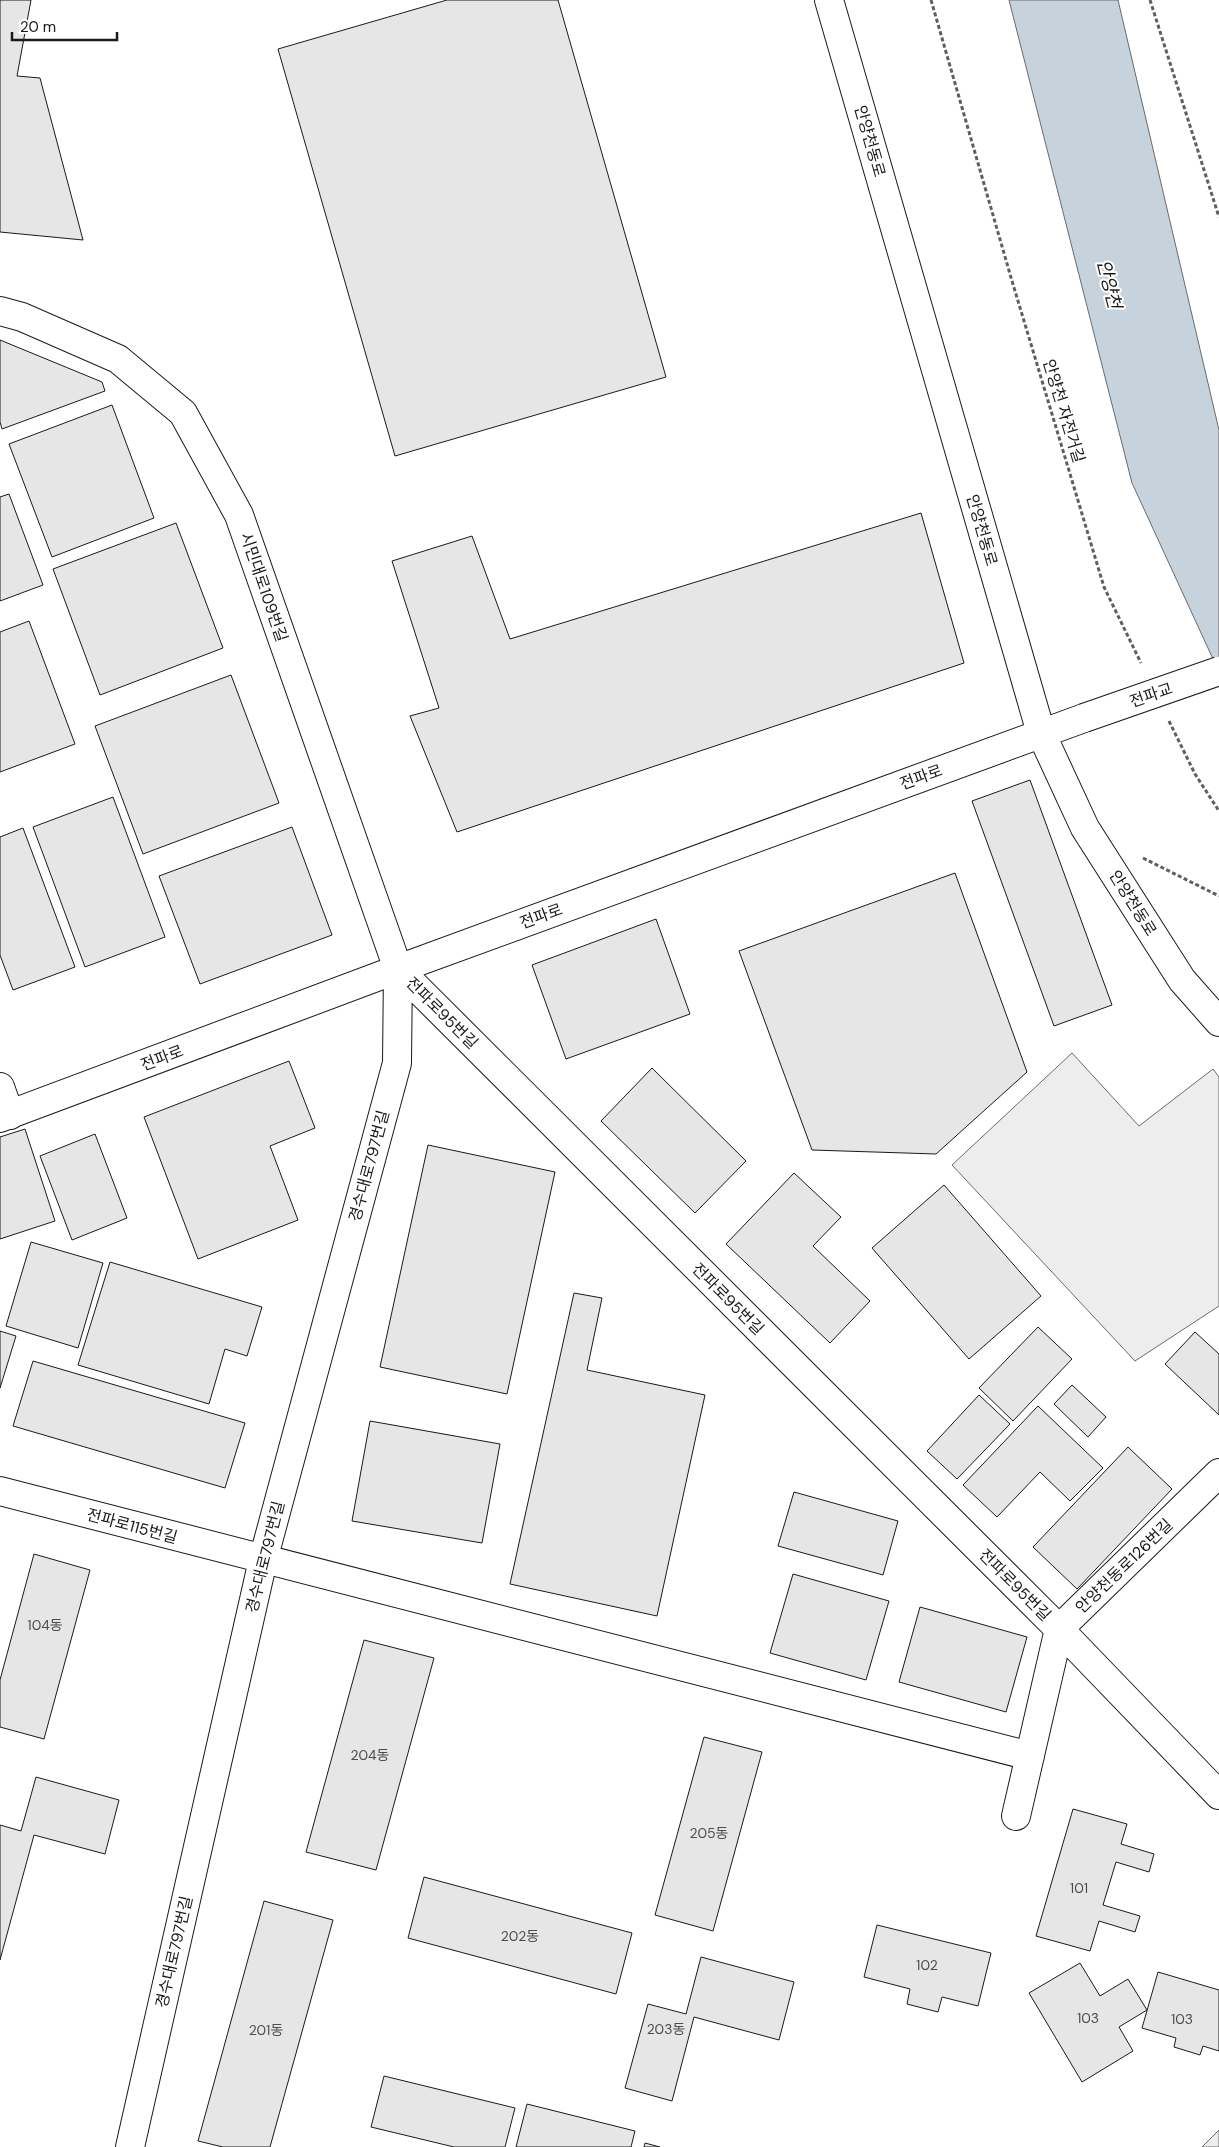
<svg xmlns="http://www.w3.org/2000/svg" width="1219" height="2147" font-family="'DM Sans','Noto Sans KR',sans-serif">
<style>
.parking{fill:#ededed;stroke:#6a6a6a}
.water{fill:#c6d2dc;stroke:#6a6a6a}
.building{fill:#e6e6e6;stroke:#1a1a1a}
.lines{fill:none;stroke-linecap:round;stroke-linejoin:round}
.minor-casing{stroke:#1a1a1a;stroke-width:30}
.tertiary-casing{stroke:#1a1a1a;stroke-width:30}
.path{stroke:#5f5f5f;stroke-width:3;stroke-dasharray:4 2.5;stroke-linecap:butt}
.minor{stroke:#fff;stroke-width:28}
.tertiary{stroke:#fff;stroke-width:28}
.tertiary-bridge-casing{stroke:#1a1a1a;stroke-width:30;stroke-linecap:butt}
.tertiary-bridge{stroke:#fff;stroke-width:28}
.labels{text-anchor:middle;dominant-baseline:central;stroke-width:4;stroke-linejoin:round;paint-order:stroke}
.number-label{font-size:14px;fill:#4d4d4d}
.street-label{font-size:16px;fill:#1a1a1a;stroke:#fff}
.water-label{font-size:18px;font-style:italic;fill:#1a1a1a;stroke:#fff}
</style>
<rect width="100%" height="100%" fill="#fff"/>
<!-- parking -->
<path class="parking" d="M1072 1053 1139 1126 1213 1069 1219 1077V1306L1135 1361 952 1165Z
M1219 2130V2147H1202Z"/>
<!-- water -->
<path class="water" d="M1009 0H1118L1219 430V672L1132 483Z"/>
<!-- building -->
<path class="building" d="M0 0H31L17 76 40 78 83 240 0 232Z
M447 0H558L666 377 395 456 278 49Z
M0 340 102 382 105 391 2 429 0 422Z
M112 405 154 518 52 557 9 444Z
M9 494 43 585 0 601V497Z
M921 513 964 663 457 832 410 716 439 708 392 561 472 536 510 639Z
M176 523 223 648 100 695 53 569Z
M29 621 75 744 0 772V632Z
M231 675 279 803 143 854 95 726Z
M1030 780 1112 1005 1054 1026 972 801Z
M113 797 165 937 85 967 33 827Z
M292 827 332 935 200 984 159 876Z
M23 828 75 967 13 990 0 955V837Z
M955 873 1027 1072 936 1154 812 1150 739 951Z
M656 919 690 1014 566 1059 532 965Z
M289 1061 315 1128 270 1146 298 1220 198 1259 144 1117Z
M652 1068 746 1161 695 1213 601 1121Z
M25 1129 55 1221 0 1239V1137Z
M95 1134 127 1218 72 1240 40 1156Z
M428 1145 555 1172 507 1394 380 1367Z
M794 1173 841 1217 813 1246 870 1301 830 1343 726 1244Z
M944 1185 1041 1296 969 1359 872 1248Z
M31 1242 103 1263 78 1348 6 1326Z
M110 1262 262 1307 247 1356 225 1349 209 1404 78 1365Z
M574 1293 602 1298 587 1370 705 1395 657 1616 510 1584Z
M1038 1327 1072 1359 1013 1421 979 1388Z
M0 1331 16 1336 0 1388Z
M1195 1332 1219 1354V1415L1165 1364Z
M33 1361 245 1423 225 1488 13 1426Z
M1072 1385 1106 1417 1088 1437 1054 1404Z
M979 1395 1010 1424 957 1479 927 1451Z
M1038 1406 1103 1468 1070 1501 1040 1472 997 1517 963 1485Z
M370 1421 500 1444 482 1543 352 1521Z
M1128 1447 1172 1489 1077 1589 1033 1547Z
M794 1492 898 1521 883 1575 778 1546Z
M34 1554 90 1570 44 1739 0 1727V1680Z
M793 1574 889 1601 866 1680 770 1653Z
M920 1607 1027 1637 1006 1712 899 1682Z
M364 1640 434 1658 376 1870 306 1852Z
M704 1737 762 1752 713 1931 655 1915Z
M36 1777 119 1800 105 1854 34 1835 0 1960V1825L21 1831Z
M1073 1809 1127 1824 1121 1844 1154 1854 1149 1872 1116 1862 1103 1905 1140 1916 1135 1932 1099 1921 1090 1951 1036 1936Z
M424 1877 632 1933 616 1994 408 1938Z
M264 1901 333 1920 270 2147H223L198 2141Z
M877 1925 991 1953 978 2006 942 1997 938 2012 907 2004 910 1989 864 1977Z
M701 1957 794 1982 779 2040 694 2017 672 2101 625 2088 648 2004 686 2014Z
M1080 1963 1100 1996 1128 1979 1147 2010 1119 2027 1133 2051 1082 2082 1029 1993Z
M1158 1972 1219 1990V2051L1203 2046 1200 2055 1174 2047 1176 2038 1142 2028Z
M384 2076 515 2108 505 2147H454L371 2127Z
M527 2104 635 2131 631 2147H516Z
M645 2143 660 2147H644Z"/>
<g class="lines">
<!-- minor casing -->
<g class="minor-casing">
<path id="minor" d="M0 311 22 317 118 359 183 413 239 515 398 969 397 1063 263 1560 130 2147
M398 969 1059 1629 1219 1795
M0 1087 10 1115
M0 1491 1030 1756
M1016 1816 1059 1629 1219 1473"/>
</g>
<!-- tertiary casing -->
<g class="tertiary-casing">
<path id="tertiary" d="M829 0 1041 733 1085 828 1182 980 1219 1022
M0 1118 398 969 1084 718"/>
</g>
<!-- path -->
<path class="path" d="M931 0 1012 281 1104 587 1141 663
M1150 0 1219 217
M1169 721 1195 774 1219 811
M1143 858 1219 896"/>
<!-- minor -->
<use href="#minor" class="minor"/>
<!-- tertiary -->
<use href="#tertiary" class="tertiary"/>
<!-- tertiary-bridge casing -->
<g class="tertiary-bridge-casing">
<path id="tertiary-bridge" d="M1084 718 1219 671"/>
</g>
<!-- tertiary-bridge -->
<use href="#tertiary-bridge" class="tertiary-bridge"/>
</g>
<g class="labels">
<!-- number labels -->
<g class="number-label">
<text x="45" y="1625">104동</text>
<text x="370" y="1755">204동</text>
<text x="709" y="1833">205동</text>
<text x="1079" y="1888">101</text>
<text x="520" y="1936">202동</text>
<text x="927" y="1965">102</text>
<text x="1088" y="2018">103</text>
<text x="1182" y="2019">103</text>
<text x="666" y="2029">203동</text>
<text x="266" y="2030">201동</text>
</g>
<!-- street labels -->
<g class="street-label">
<text transform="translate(870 141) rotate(74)">안양천동로</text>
<text transform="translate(1064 411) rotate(73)">안양천 자전거길</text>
<text transform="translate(982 530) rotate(74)">안양천동로</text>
<text transform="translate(264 587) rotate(71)">시민대로109번길</text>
<text transform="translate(1151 695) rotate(-19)">전파교</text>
<text transform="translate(921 777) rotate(-20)">전파로</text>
<text transform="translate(1133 903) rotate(58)">안양천동로</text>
<text transform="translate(541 916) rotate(-20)">전파로</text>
<text transform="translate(442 1013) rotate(45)">전파로95번길</text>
<text transform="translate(162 1058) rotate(-21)">전파로</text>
<text transform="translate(369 1166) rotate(-75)">경수대로797번길</text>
<text transform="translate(728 1299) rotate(45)">전파로95번길</text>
<text transform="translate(132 1526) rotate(15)">전파로115번길</text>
<text transform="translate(265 1557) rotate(-76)">경수대로797번길</text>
<text transform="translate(1124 1566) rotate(-44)">안양천동로126번길</text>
<text transform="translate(1015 1585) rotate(45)">전파로95번길</text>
<text transform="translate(174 1952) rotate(-77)">경수대로797번길</text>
</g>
<!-- water labels -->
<g class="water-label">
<text transform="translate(1109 284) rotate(76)">안양천</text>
</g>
</g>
<!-- scale -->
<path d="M12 32v8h105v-8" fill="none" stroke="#1a1a1a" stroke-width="2.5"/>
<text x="20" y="32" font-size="15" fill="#1a1a1a" stroke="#ffffff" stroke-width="4" paint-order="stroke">20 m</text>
</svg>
